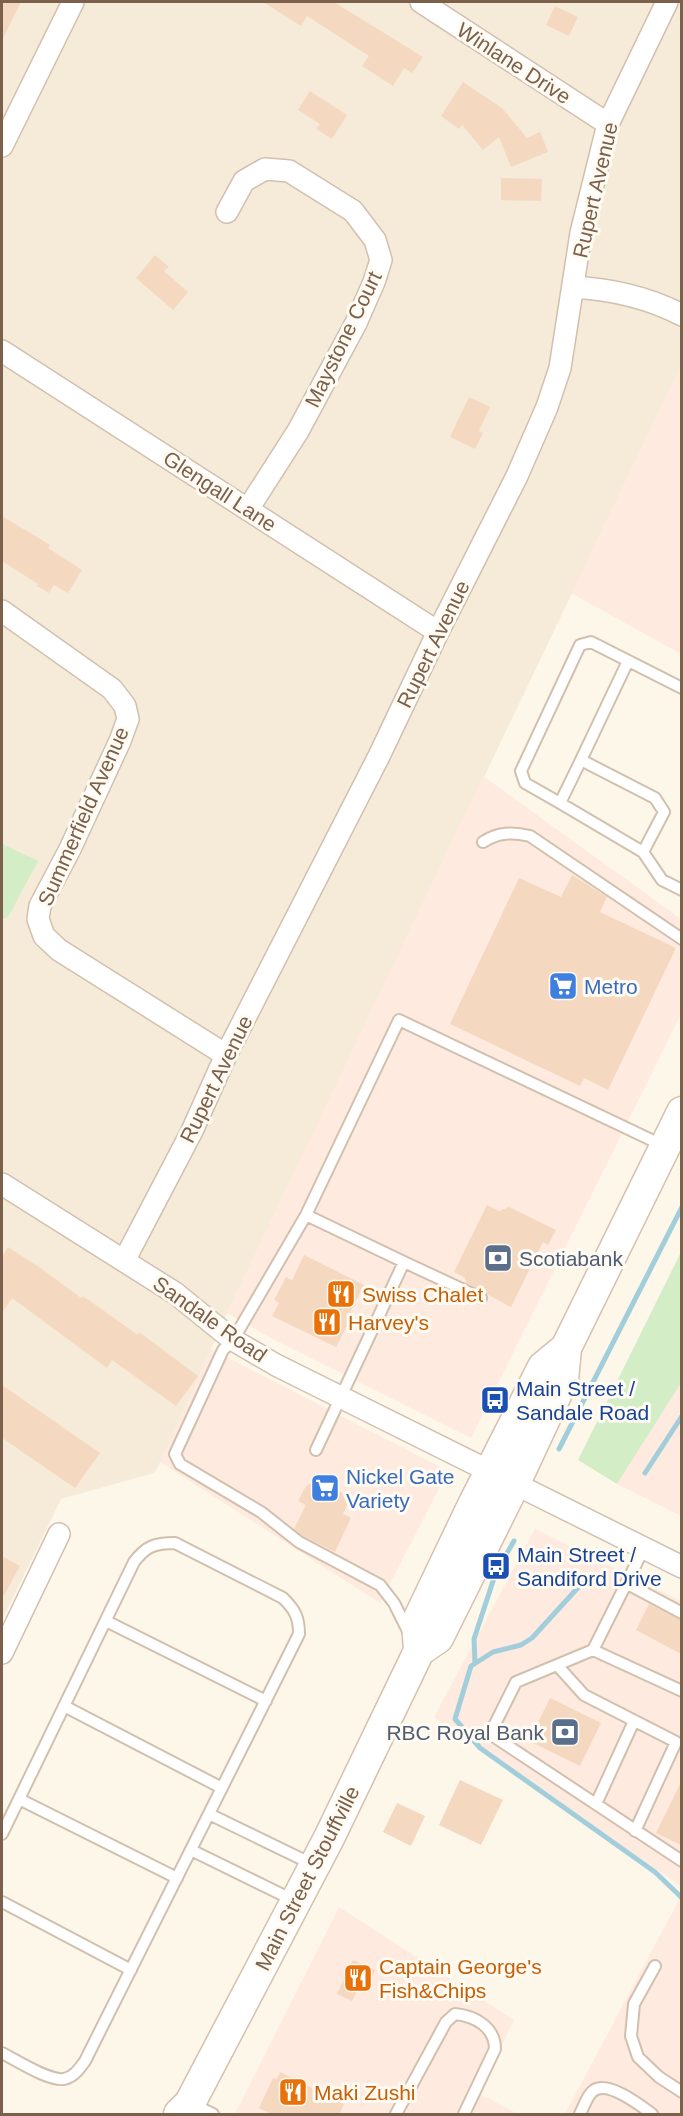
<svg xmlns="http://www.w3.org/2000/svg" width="683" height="2116" font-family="Helvetica,sans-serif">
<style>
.residential{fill:#f6ead8}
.commercial{fill:#feeade}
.green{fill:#d3edc7}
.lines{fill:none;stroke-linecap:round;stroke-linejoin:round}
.stream{stroke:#a2cedb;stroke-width:5}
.building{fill:#f4d9c0}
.lane-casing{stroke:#d2c0ae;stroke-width:14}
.street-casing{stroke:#d2c0ae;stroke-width:24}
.secondary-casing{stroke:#d5c1ac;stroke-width:33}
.lane{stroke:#fff;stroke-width:10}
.street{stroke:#fff;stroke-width:21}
.secondary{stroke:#fff;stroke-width:30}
.labels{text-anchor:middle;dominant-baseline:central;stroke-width:6;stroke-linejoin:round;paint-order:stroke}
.street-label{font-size:21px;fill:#7b604b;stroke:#fffbf2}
.shop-label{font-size:21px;fill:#366cbe;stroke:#fffbf2;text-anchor:start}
.service-label{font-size:21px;fill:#4e5e75;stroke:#fffbf2;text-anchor:start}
.food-label{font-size:21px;fill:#c56008;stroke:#fffbf2;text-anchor:start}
.transit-label{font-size:21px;fill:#164399;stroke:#fffbf2;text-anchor:start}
</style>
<rect width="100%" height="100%" fill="#fdf7ea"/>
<!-- residential -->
<path class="residential" d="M2 2H681V366L227 1313 164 1455 154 1473 61 1499 2 1620Z"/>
<!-- commercial -->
<path class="commercial" d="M681 366V654L571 593Z
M483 776 681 919V1014L471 1438 273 1339 227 1313Z
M211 1349 448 1471 380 1603 160 1462Z
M681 1383V1516L617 1484Z
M535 1529 681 1601V1886L434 1717Z
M681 1896V2114H565Z
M339 1907 514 2020 478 2093 518 2114H235Z"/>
<!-- green -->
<path class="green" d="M2 844 38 861 8 917 2 919Z
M681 1252V1383L617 1484 578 1460Z"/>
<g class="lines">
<!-- stream -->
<path class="stream" d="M559 1449 682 1207
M645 1473 682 1416
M584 1581 532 1638 521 1645 493 1652 471 1666 455 1719 480 1748 655 1872 682 1898
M475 1663 474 1639 496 1572 514 1541"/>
</g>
<!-- building -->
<path class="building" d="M2 2H21L2 40Z
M263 2H334L423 57 412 73 404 68 393 86 362 66 369 56 307 16 301 26Z
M555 6 578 17 569 36 546 25Z
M463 82 502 108 527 138 540 132 548 152 511 167 499 137 483 150 462 125 459 129 441 116Z
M310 91 347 115 332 139 316 129 320 124 298 110Z
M501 178 542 179 541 201 501 200Z
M155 255 169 267 164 271 188 292 173 310 136 278Z
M469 397 490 407 479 431 483 433 475 449 450 437Z
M2 516 50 545 48 548 82 570 68 593 54 585 49 593 37 586 38 584 2 561Z
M572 875 607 897 600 912 676 948 608 1090 584 1078 580 1086 450 1024 519 878 561 897Z
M487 1205 499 1211 509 1207 556 1230 548 1245 543 1242 511 1307 466 1283 465 1278 454 1272Z
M8 1247 42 1269 81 1298 83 1296 138 1335 139 1332 198 1376 176 1406 112 1360 107 1368 12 1298 2 1313V1257Z
M304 1255 364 1285 347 1319 350 1320 336 1347 272 1316 279 1303 274 1300 286 1277 292 1280Z
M2 1385 100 1453 75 1488 2 1438Z
M316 1481 351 1497 343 1514 351 1518 335 1552 303 1536 294 1529 306 1505 298 1501 306 1486Z
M2 1556 20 1566 2 1599Z
M649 1604 681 1620V1654L636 1630Z
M550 1698 601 1723 580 1766 529 1741Z
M460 1780 503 1800 481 1845 439 1825Z
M681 1782V1845L656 1833Z
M397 1803 425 1816 411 1846 383 1832Z
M353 1960 375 1970 367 1988 360 1985 352 2001 337 1994Z
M280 2072 344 2104 339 2115H273L259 2108 273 2078 277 2079Z"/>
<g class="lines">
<!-- lane casing -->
<g class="lane-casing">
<path id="lane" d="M581 760 628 661
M560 803 525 783 521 771 580 645 591 642 682 688
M483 842C498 832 513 832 530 836L682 939
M643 852 664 812 655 798 581 760 560 803 643 852 662 880 682 890
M306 1215 233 1340 223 1350 175 1454 180 1464 261 1512 299 1542 380 1585 394 1603 408 1631
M404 1262 481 1298
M316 1450 404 1262 306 1215 399 1020 662 1145
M644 1548 593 1650 516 1682 490 1734 682 1861
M626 1583 682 1613
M106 1621 266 1701
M593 1650 682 1691
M557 1665 584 1695 676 1742 635 1831
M64 1706 222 1788
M19 1799 177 1878
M596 1804 634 1721
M209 1814 314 1865
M2 1834 134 1562C146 1546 155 1543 175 1543L283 1598C295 1610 299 1617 299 1634L85 2061C79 2069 74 2077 64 2079 48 2081 16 2060 2 2053
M191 1850 293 1900
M2 1902 131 1970
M655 1966 634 2004 631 2036 638 2057 659 2077 682 2092
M192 2104 213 2114
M396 2114 446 2022 455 2014C475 2016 495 2027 495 2049L464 2114
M580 2114C583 2108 586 2099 591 2093 604 2077 640 2105 652 2114"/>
</g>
<!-- street casing -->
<g class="street-casing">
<path id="street" d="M421 2 608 124
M2 146 73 2
M227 212 244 181 265 169 289 171 353 211 375 240 381 260 374 282 356 323 298 431 248 509
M573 287C609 289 649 298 682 315
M2 351 438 632
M2 611 112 689 125 706 128 719 120 741 70 849 40 906 38 919 44 936 59 950 226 1055
M2 1184 175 1293 233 1340 276 1365 682 1567
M124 1261 192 1131 226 1055 379 756 438 632 517 476 547 407 560 368 581 233 608 124 667 2
M2 1653 59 1534"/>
</g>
<!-- secondary casing -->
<g class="secondary-casing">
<path id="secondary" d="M419 1651 438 1638 514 1485 563 1380 566 1348 682 1112
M179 2114 190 2103 329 1838 419 1651 417 1622 473 1505 543 1367 566 1348"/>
</g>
<!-- lane -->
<use href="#lane" class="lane"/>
<!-- street -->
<use href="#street" class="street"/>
<!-- secondary -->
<use href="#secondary" class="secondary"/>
</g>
<!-- icons -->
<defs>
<g id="supermarket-square" transform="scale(1.5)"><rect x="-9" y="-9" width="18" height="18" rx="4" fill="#3f7fe0" stroke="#fffbf2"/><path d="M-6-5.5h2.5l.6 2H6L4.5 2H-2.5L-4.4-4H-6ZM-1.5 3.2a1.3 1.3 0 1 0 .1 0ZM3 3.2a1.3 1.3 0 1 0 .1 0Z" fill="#fff"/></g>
<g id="bank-square" transform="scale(1.5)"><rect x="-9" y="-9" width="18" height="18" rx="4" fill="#5c6f8a" stroke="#fffbf2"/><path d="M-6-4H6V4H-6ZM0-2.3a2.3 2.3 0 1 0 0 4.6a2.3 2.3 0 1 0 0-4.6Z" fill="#fff"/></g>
<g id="restaurant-square" transform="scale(1.5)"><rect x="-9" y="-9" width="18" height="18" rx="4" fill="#e8710a" stroke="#fffbf2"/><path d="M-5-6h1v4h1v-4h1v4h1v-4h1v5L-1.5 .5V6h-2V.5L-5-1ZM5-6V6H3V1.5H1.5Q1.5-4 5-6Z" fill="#fff"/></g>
<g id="bus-square" transform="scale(1.5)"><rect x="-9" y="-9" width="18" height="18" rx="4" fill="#1a4fb4" stroke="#fffbf2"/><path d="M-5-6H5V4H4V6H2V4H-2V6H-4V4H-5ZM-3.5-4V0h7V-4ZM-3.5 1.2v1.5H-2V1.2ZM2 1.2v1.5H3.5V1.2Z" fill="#fff"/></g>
</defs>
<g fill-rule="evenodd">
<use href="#supermarket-square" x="563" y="986"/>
<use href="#bank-square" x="498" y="1258"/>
<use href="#restaurant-square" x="341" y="1294"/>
<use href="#restaurant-square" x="327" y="1322"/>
<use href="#bus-square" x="495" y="1400"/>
<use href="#supermarket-square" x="325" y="1488"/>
<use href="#bus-square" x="496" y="1566"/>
<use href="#bank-square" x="565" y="1732"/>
<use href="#restaurant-square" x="358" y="1978"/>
<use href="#restaurant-square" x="293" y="2092"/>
</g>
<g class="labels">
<!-- street labels -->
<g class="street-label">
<text transform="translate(514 63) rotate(33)">Winlane Drive</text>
<text transform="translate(595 190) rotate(-77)">Rupert Avenue</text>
<text transform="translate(343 339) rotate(-64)">Maystone Court</text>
<text transform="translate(220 491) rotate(33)">Glengall Lane</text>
<text transform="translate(433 644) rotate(-64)">Rupert Avenue</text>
<text transform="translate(83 816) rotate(-66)">Summerfield Avenue</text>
<text transform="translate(216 1079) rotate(-64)">Rupert Avenue</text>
<text transform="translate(210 1319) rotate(35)">Sandale Road</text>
<text transform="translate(307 1878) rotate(-63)">Main Street Stouffville</text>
</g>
<!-- shop labels -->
<g class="shop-label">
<text x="584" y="986">Metro</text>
<text x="346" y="1476">Nickel Gate<tspan x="346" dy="24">Variety</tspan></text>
</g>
<!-- service labels -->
<g class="service-label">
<text x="519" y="1258">Scotiabank</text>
<text x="544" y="1732" text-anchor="end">RBC Royal Bank</text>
</g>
<!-- food labels -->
<g class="food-label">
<text x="362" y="1294">Swiss Chalet</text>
<text x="348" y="1322">Harvey's</text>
<text x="379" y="1966">Captain George's<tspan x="379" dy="24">Fish&amp;Chips</tspan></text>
<text x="314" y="2092">Maki Zushi</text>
</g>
<!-- transit labels -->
<g class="transit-label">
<text x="516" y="1388">Main Street /<tspan x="516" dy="24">Sandale Road</tspan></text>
<text x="517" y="1554">Main Street /<tspan x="517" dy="24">Sandiford Drive</tspan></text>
</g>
</g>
<!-- border -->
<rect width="683" height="2116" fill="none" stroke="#7b604b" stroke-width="6"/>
</svg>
